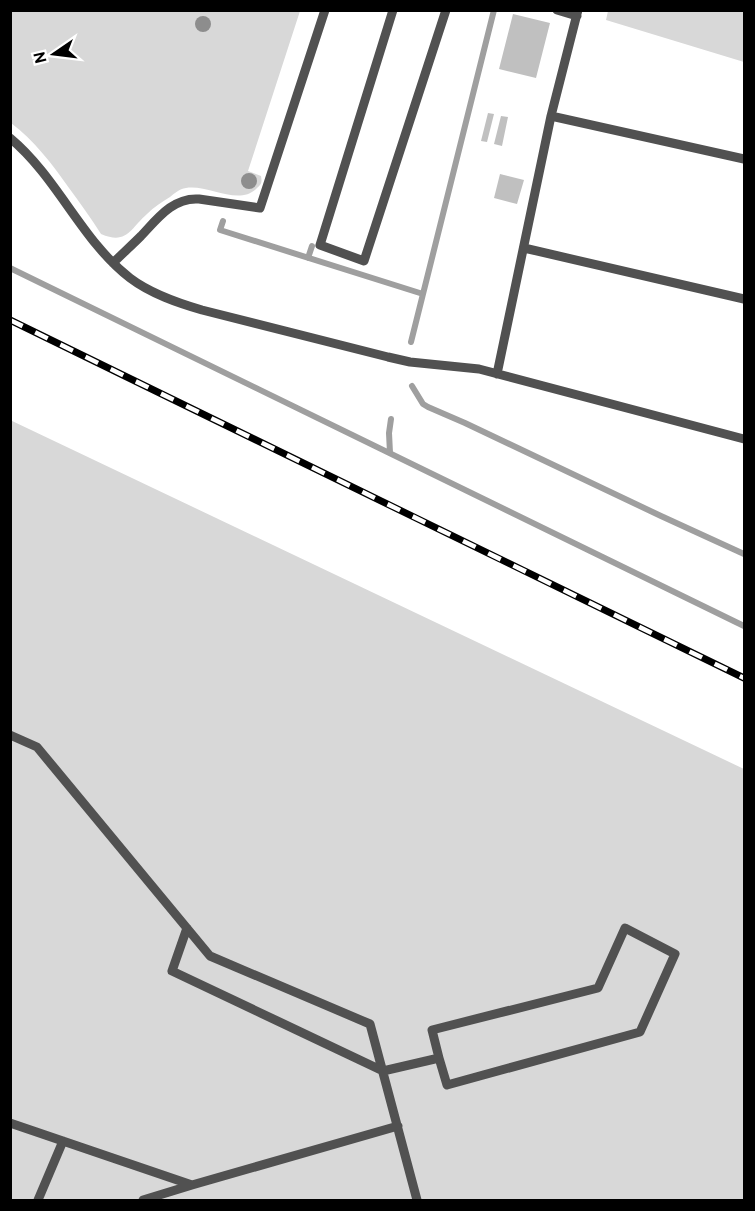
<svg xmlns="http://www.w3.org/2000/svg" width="755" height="1211" font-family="Overpass,sans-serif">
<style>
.green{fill:#d8d8d8}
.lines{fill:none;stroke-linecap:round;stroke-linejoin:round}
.stream{stroke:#9f9f9f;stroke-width:6}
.building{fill:#c0c0c0}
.lane{stroke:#515151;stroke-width:9}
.rail-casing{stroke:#000;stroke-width:7}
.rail{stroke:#fff;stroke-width:4.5;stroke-dasharray:14;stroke-linecap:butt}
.tree{fill:#8d8d8d}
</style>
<rect width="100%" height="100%" fill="#fff"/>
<!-- green -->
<path class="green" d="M11 10 300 11 248 171 261 176C262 182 262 184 257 188 239 207 208 184 186 188 179 189 175 193 170 197 162 202 154 207 147 214 130 229 127 245 101 234 91 218 80 203 69 188 52 164 34 140 11 123Z
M608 11H744V62L606 20Z
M10 420 744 769V1200H11Z"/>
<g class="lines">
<!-- stream -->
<path class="stream" d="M223 221 220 230 423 294
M308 258 312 246
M10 268 744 626
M411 342 494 10
M412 386 423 404 428 407 465 423 661 516 744 554
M390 453 389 433 391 419"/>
</g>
<!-- building -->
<path class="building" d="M513 14 550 23 536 78 499 69Z
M488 113 494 114 487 142 481 141Z
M501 116 508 117 502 146 494 144Z
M500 174 524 180 517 204 494 198Z"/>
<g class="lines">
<!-- lane -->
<path class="lane" d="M393 10 320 245 364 261 446 10
M557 10 577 16
M551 116 578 10
M10 138C58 178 81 240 130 278 151 294 178 303 202 310L388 357 410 362 479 369 744 439
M524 248 744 299
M113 263C122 254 132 245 141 236 157 219 173 197 199 199L260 208 325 10
M497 374 551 116 744 159
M10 735 37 747 210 956 370 1024 417 1200
M187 928 172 971 383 1071 439 1058 432 1030 598 988 625 928 675 954 640 1032 447 1085 439 1058
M10 1123 192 1185 398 1126
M38 1200 63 1141
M143 1200 192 1185"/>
<!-- rail casing -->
<g class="rail-casing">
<path id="rail" d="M10 320 744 678"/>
</g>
<!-- rail -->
<use href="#rail" class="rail"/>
</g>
<!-- trees -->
<g class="tree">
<circle cx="203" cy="24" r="8"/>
<circle cx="249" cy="181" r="8"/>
</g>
<!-- border -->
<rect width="755" height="1211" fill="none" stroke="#000000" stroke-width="24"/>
<!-- north arrow -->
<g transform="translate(54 54) rotate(256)" stroke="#ffffff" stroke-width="4.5" paint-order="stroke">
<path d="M0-4.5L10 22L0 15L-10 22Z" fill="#000000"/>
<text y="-9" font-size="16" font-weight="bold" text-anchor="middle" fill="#000000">N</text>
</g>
</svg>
